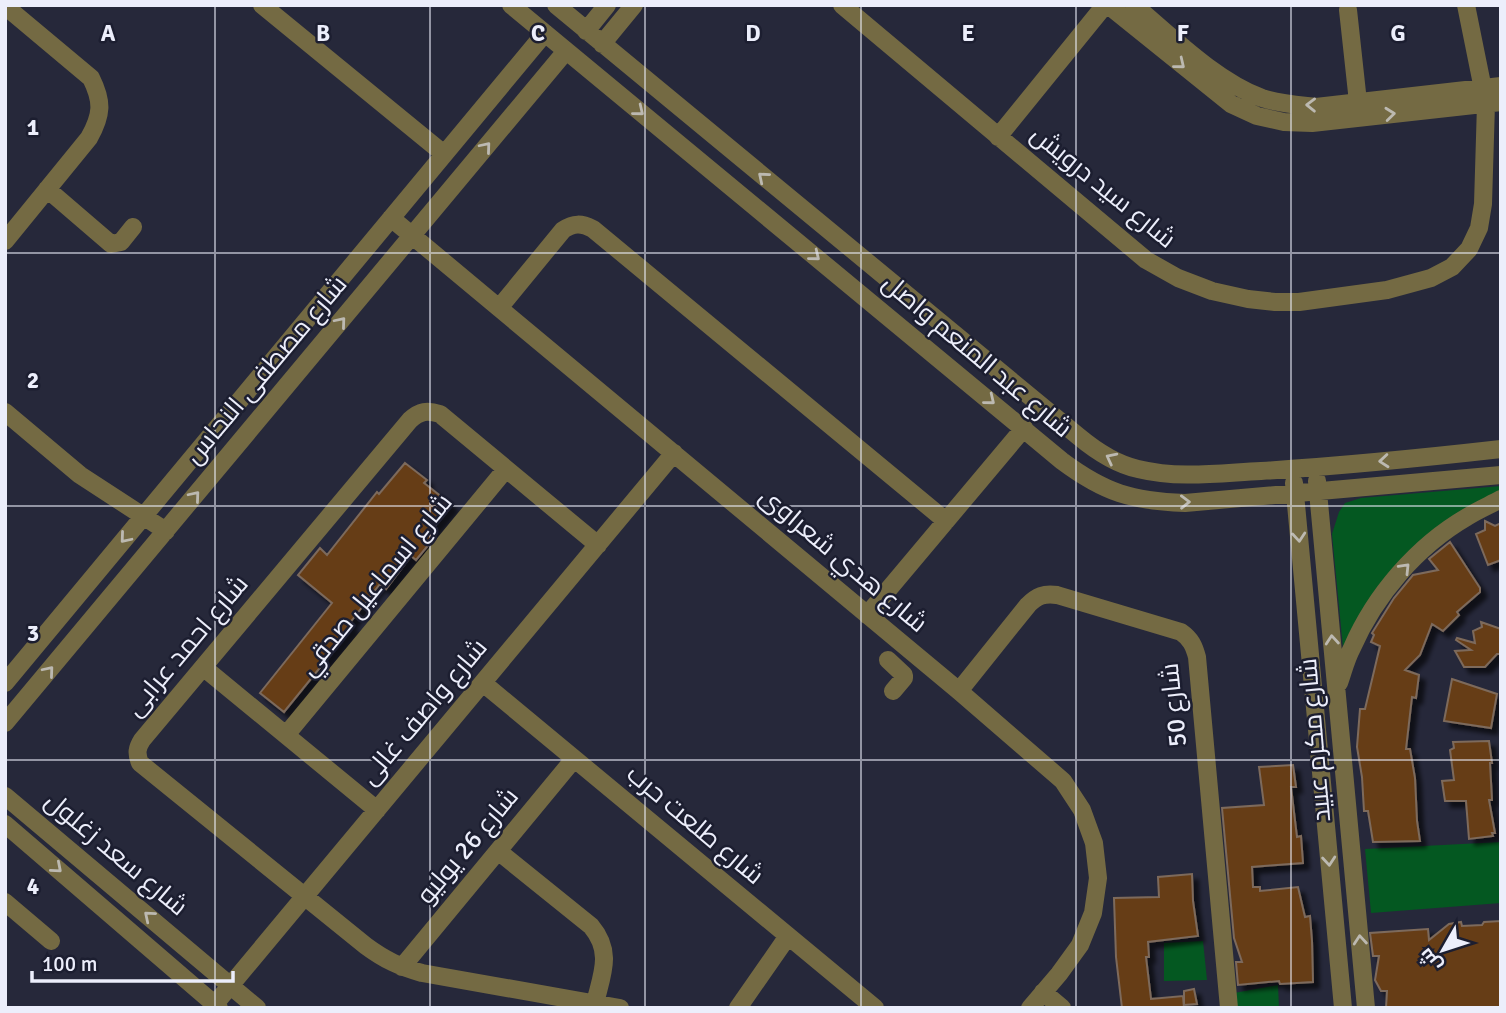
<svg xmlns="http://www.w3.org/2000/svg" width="1506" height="1013" font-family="Signika,Cairo,sans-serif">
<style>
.green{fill:#045821}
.building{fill:#663d17;stroke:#7d6a5b;stroke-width:2;filter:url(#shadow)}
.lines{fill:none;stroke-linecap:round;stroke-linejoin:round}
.minor{stroke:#746a43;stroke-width:18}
.oneway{stroke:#bcb9b1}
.grid{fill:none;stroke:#eceefb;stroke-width:2;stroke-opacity:0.55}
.labels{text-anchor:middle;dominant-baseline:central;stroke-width:5;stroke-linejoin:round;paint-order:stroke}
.street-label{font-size:26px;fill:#eceefb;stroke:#1c1e30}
.grid-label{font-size:23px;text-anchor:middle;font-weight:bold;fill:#eceefb;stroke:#1c1e30;stroke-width:5;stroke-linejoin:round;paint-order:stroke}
</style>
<defs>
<filter id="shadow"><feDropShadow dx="6" dy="6" stdDeviation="2" flood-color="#0009"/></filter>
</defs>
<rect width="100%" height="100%" fill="#26283a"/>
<!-- green -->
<path class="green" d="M1501 486V489L1498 492 1415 550 1344 658 1332 534 1339 512 1345 503 1361 498Z
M1501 842V903L1371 913 1365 849Z
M1203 941 1207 980 1164 981V943Z
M1278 985 1279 1008H1234V993Z"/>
<!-- building -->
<path class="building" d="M405 463 427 480 424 483 452 505 430 532 435 537 416 560 411 556 386 589 380 584 349 624 353 627 284 712 260 693 332 603 298 575 320 548 327 555 377 492 379 494Z
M1485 521 1495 526 1501 523V560L1488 565 1476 534 1485 530Z
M1450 542 1480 588V592L1457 612 1459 615 1443 631 1432 624 1420 655 1405 670 1419 675 1416 698 1412 697 1406 749H1410L1415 778 1417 821 1420 841 1373 842 1368 811H1364L1362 777 1357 747 1360 709H1365L1380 646 1371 642 1374 635 1372 633 1394 598 1413 575 1438 570 1429 559Z
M1481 622 1501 629V654H1497L1485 667H1464L1455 651 1471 650 1456 640 1457 638 1475 643 1473 631 1482 627Z
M1452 679 1497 694 1491 728 1444 721Z
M1489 741 1492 763H1490L1492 800H1489L1495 833H1492L1493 836 1469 839 1466 801H1445L1442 781 1454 780 1450 750 1454 748 1453 742Z
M1293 765 1296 787H1291L1297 837 1301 836 1303 863 1252 867 1253 887H1260V891L1298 887 1305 917 1310 916 1312 941 1313 982 1280 984 1279 981 1238 985 1236 962H1242L1234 938 1222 808 1264 805 1259 767Z
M1192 874 1193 901 1198 936 1148 942 1149 957H1146L1151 999 1183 996 1184 1008H1122L1116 957 1114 898 1159 897 1158 877Z
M1501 921V1008H1386L1387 991H1381L1375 980 1379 956H1373L1370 933 1428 929 1429 940 1449 924 1461 922 1462 926 1482 925 1484 922Z
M1194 989 1197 1004 1184 1005V991Z"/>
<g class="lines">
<!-- minor -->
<path class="minor" d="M262 5 444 154
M511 5 1062 461C1105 493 1132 501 1185 503L1501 475
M556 5 1078 436C1096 451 1115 464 1138 469 1179 479 1220 473 1261 471 1341 466 1421 458 1501 449
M842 5 1146 260 1178 278 1212 291 1248 299 1275 302H1299L1387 290 1431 278 1452 267 1469 249 1479 228 1483 204 1486 104 1466 5
M1108 5 1231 104 1257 116 1284 122 1312 123 1501 102
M1134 5C1172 37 1216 81 1262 98 1280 104 1298 105 1316 107L1501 86
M5 6 91 78C103 102 102 115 89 138L5 241
M1348 10 1358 102
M586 31 607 5
M602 44 634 5
M998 137 1105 5
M47 189 111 244 121 242 133 227
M391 218 959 691 1063 781 1082 810 1094 843 1098 878 1093 913 1080 945 1059 974 1030 1008
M499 308 563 230C574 223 581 223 593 229L946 521
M5 412 80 475 166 531
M1317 481 1366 1008
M1294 483 1343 1008
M598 545 440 414C427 410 420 411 410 420L142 740C137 748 136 753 140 763L366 946C385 960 400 967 422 973L620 1008
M867 615 1024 428
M888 660 904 675V678L893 691
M203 667 377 810
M5 683 545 33
M483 683 875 1008
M1339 683C1343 672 1346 659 1352 648 1375 595 1417 546 1467 517 1478 510 1490 505 1501 499
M959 691 1028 605C1037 596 1044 593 1057 595L1181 632C1191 639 1194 646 1197 657L1229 1008
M5 723 566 51
M286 735 506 469
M5 796 257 1008
M5 824 219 1008
M498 851 591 926C613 952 602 974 595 1003
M5 902 51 941
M402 967 574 759
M1043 992 1062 1008
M215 1004 674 453
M738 1008 788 936"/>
</g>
<!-- one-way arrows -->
<defs><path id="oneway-chevron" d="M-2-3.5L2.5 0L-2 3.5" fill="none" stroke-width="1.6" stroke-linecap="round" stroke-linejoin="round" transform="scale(1.75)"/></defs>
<g class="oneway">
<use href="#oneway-chevron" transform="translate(1180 64) rotate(39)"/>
<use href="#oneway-chevron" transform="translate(1311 105) rotate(-179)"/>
<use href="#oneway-chevron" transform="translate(639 111) rotate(39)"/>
<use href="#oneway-chevron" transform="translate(1390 114) rotate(-6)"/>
<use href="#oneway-chevron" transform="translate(486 147) rotate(-50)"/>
<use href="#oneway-chevron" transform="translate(763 177) rotate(-140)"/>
<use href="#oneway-chevron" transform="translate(815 256) rotate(39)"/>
<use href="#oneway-chevron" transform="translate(341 322) rotate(-50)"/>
<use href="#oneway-chevron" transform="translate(990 400) rotate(39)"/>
<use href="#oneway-chevron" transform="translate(1111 458) rotate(-153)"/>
<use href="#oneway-chevron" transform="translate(1384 461) rotate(175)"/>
<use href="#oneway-chevron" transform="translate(195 496) rotate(-50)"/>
<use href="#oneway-chevron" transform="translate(1185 502) rotate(-1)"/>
<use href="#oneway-chevron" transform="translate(1299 537) rotate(85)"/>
<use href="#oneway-chevron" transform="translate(125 538) rotate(130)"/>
<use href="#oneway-chevron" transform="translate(1405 568) rotate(-46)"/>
<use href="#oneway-chevron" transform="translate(1332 640) rotate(-95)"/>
<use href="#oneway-chevron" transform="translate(49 671) rotate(-50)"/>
<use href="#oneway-chevron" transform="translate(1329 861) rotate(85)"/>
<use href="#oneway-chevron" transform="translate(57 868) rotate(41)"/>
<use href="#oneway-chevron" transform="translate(149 916) rotate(-140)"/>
<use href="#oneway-chevron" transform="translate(1360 940) rotate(-95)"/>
</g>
<!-- grid -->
<path class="grid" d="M215 5V1008M430 5V1008M645 5V1008M861 5V1008M1076 5V1008M1291 5V1008M5 253H1501M5 506H1501M5 760H1501"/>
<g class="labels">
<!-- street labels -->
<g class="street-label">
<text transform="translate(1103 187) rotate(39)">شارع سيد درويش</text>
<text transform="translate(977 356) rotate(40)">شارع عبد المنعم واصل</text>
<text transform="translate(266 370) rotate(-50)">شارع مصطفى النحاس</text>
<text transform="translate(843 560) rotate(40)">شارع هدي شعراوى</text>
<text transform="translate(376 585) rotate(-51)">شارع اسماعيل صدقي</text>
<text transform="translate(187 646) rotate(-50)">شارع احمد عرابى</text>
<text transform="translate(1174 705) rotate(-96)">شارع 50</text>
<text transform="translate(424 712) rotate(-50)">شارع واصف غالى</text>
<text transform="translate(1315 740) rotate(-95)">شارع مكرم عبيد</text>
<text transform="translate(695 825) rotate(40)">شارع طلعت حرب</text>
<text transform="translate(468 846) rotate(-50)">شارع 26 يوليو</text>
<text transform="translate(116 854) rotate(40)">شارع سعد زغلول</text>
</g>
</g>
<g class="grid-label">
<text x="108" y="41">A</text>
<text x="323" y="41">B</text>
<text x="538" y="41">C</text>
<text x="753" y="41">D</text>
<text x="968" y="41">E</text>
<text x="1183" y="41">F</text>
<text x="1398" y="41">G</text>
<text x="33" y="135">1</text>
<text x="33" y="388">2</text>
<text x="33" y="641">3</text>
<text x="33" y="894">4</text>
</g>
<!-- border -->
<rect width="1506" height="1013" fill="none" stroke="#eceefb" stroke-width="14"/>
<!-- north arrow -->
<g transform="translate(1443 950) rotate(231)" stroke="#1c1e30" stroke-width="5" paint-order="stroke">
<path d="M0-5L12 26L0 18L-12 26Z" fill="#eceefb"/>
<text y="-10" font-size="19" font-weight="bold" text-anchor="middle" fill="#eceefb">ش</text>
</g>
<!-- scale -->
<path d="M32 971v10h201v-10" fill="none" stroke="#eceefb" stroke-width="3.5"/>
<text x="42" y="971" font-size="21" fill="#eceefb" stroke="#1c1e30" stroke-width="5" paint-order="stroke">100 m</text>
</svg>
